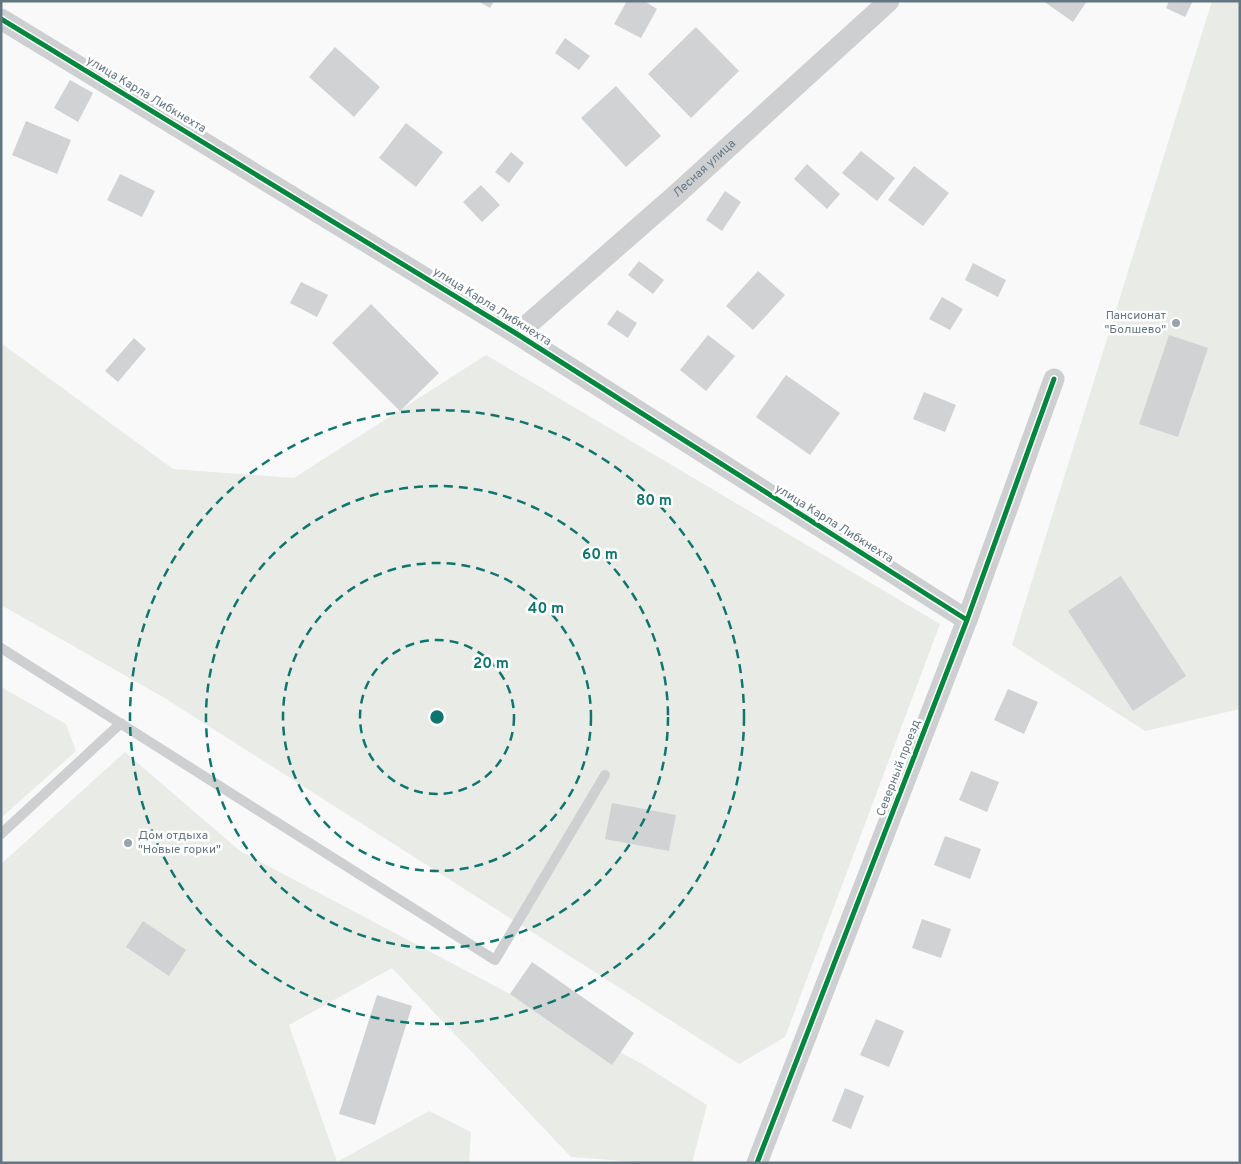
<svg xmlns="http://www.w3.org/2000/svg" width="1241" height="1164" font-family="Overpass,sans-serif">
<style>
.green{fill:#e8ebe6}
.building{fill:#d0d2d3}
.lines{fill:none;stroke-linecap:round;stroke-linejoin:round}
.service{stroke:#cecfd0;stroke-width:10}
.minor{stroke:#cecfd0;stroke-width:21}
.cycleway-casing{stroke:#fff;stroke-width:8}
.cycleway{stroke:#00873e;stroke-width:5}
.ring{fill:none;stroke:#0f766e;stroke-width:2.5;stroke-dasharray:9 6}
.poi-dot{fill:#99a4ac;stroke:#fff;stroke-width:2}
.labels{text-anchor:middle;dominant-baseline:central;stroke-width:5;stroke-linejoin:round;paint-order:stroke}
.street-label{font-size:12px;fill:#657683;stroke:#fff}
.poi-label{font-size:12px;fill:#657683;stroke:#fff;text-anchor:end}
.centre{fill:#0f766e;stroke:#fff;stroke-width:2.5}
.ring-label{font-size:15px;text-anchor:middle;font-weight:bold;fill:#0f766e;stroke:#fff;stroke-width:5;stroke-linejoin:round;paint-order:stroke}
</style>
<rect width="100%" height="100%" fill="#f9f9f9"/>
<!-- green -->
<path class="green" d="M1212 1H1240V709L1145 731 1012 645Z
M1 343 173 469 294 478 486 355 940 624 785 1037 739 1064 163 697 1 605Z
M1 687 66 724 76 751 1 818Z
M125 752 240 851 644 1065 707 1105 692 1163H651L571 1157 392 968 289 1025 337 1162 429 1111 471 1132 469 1163H1V864Z"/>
<!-- building -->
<path class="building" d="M478 1H494L490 8Z
M627 1H644L657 9 641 38 614 24Z
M1043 1H1087L1073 22Z
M1169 1H1193L1185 17 1166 8Z
M696 27 739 71 691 118 648 74Z
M565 38 590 56 579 70 555 53Z
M335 47 380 87 354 117 309 77Z
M70 80 93 93 78 122 54 108Z
M616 86 661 136 626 167 581 118Z
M26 121 71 140 57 174 12 155Z
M406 123 443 152 416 187 379 158Z
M861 151 895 178 877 201 842 173Z
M511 152 524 163 509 183 495 172Z
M807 164 840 194 827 209 794 179Z
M914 166 949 193 923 226 888 200Z
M120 174 155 191 142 217 107 200Z
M481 185 500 205 482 222 463 202Z
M725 191 741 202 722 231 706 220Z
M639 261 664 280 653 294 628 275Z
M973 263 1006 280 998 297 965 280Z
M758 271 785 295 753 330 726 306Z
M301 282 328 295 317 317 290 303Z
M942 297 963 309 950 330 929 319Z
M371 304 439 373 400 411 332 343Z
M617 310 637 323 628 338 607 324Z
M708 335 735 356 706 391 680 370Z
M1169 335 1208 348 1178 437 1139 424Z
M134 338 146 349 118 382 105 371Z
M786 375 840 413 810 455 756 417Z
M924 392 956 405 945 432 913 419Z
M1121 576 1186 676 1133 711 1068 611Z
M1008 689 1038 702 1024 734 994 720Z
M971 771 999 782 987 812 959 800Z
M612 803 676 815 669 851 605 839Z
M945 836 981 849 970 879 934 865Z
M922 919 951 929 941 958 912 948Z
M143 921 186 950 169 976 126 947Z
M532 962 634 1033 612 1065 510 994Z
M377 995 412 1006 375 1125 339 1114Z
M876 1019 904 1031 889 1067 860 1055Z
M845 1088 864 1096 851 1129 832 1121Z"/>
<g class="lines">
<!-- service -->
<path class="service" d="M1 648 495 960 605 775
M1 834 121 723"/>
<!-- minor -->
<g class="minor">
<path d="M1 19 517 334 967 620"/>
<path id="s1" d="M517 334 678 193 889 1"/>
<path d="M757 1163 967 620 1054 379"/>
</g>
<!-- cycleway casing -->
<g class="cycleway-casing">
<path id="cycleway" d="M1 19 517 334 967 620
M757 1163 967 620 1054 379"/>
</g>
<!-- cycleway -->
<use href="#cycleway" class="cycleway"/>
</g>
<!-- distance rings -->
<g class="ring">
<circle cx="437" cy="717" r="77"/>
<circle cx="437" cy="717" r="154"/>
<circle cx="437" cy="717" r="231"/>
<circle cx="437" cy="717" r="307"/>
</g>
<!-- markers -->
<g class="poi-dot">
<circle cx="1176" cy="323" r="5"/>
<circle cx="128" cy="843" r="5"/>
</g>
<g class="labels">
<!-- street labels -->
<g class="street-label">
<text transform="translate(146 95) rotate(31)">улица Карла Либкнехта</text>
<text stroke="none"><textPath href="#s1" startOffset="250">Лесная улица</textPath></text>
<text transform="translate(492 307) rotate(32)">улица Карла Либкнехта</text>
<text transform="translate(834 524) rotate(32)">улица Карла Либкнехта</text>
<text transform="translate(899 768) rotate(-69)">Северный проезд</text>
</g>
<!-- poi labels -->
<g class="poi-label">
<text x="1166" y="316">Пансионат<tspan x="1166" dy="14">"Болшево"</tspan></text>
<text x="138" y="836" text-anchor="start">Дом отдыха<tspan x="138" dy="14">"Новые горки"</tspan></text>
</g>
</g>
<circle cx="437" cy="717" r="8" class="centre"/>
<g class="ring-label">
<text x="654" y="505">80 m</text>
<text x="600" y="559">60 m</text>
<text x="546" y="613">40 m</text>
<text x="491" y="668">20 m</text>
</g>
<!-- border -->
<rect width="1241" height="1164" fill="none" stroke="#657683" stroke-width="5"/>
</svg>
